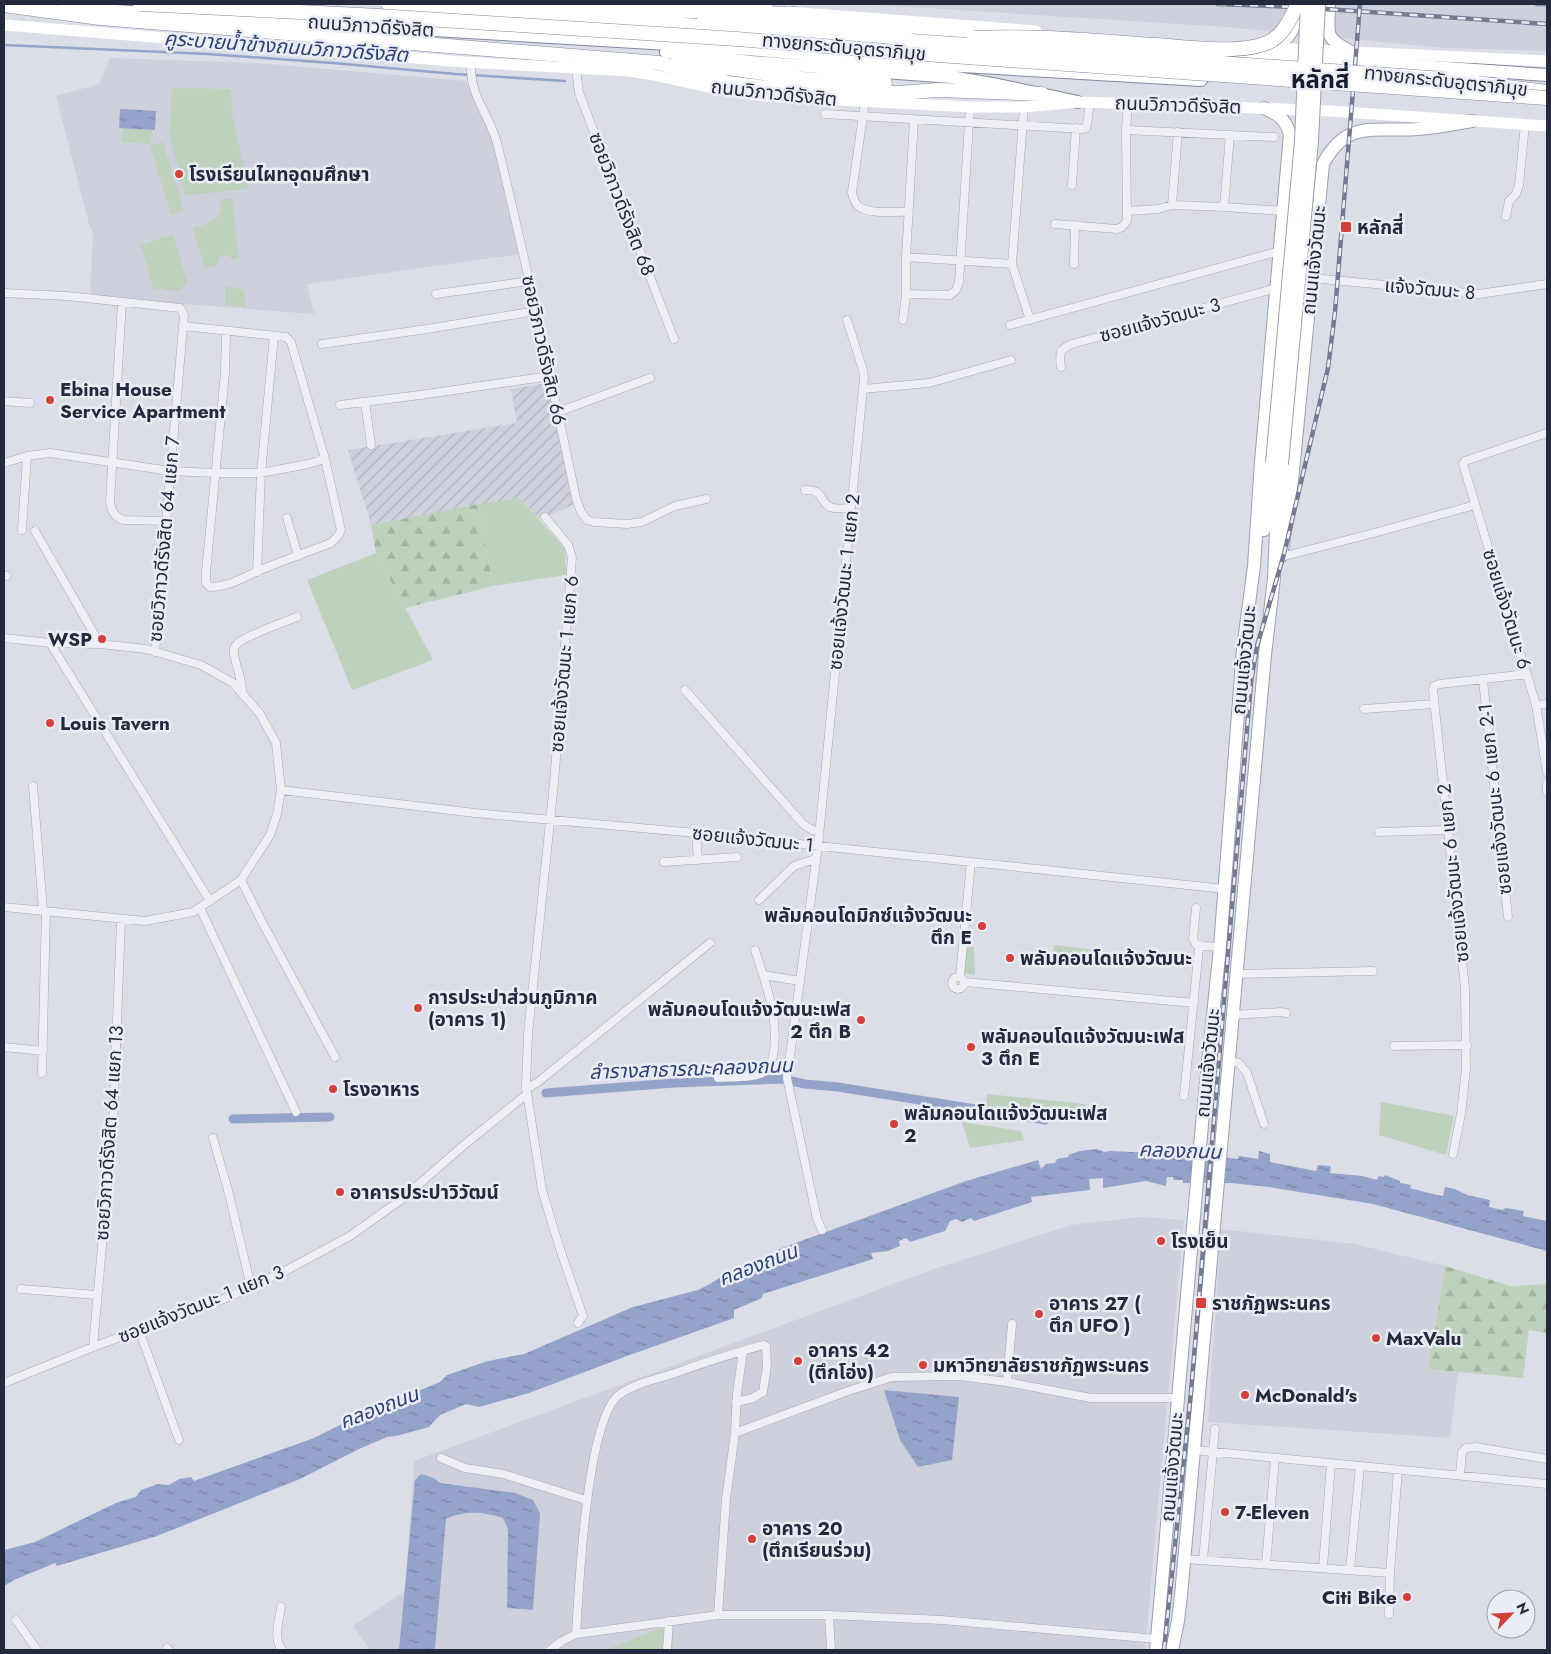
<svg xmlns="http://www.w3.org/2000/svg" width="1551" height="1654" font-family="Jost,'Noto Sans Thai',sans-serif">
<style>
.built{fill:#ced0dc}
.industrial{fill:url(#industrial-furrows)}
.green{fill:#bdd1bc}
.forest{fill:url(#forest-firs)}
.water{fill:url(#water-ripples)}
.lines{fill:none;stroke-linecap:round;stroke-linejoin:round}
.stream{stroke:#94a3c9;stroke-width:2.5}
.canal{stroke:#94a3c9;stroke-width:9}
.minor-casing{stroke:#a5a8b4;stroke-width:9}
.primary-casing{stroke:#9a9fb3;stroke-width:14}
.trunk-casing{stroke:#82889e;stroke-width:14}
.motorway-casing{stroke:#82889e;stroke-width:15}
.minor{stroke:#eeeff5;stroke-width:8}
.secondary{stroke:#fff;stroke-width:11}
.primary{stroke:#fff;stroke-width:12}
.trunk{stroke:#fff;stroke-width:12}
.motorway{stroke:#fff;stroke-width:14}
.rail-casing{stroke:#747a91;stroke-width:4.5}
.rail{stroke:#ebedf5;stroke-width:2.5;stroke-dasharray:8;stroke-linecap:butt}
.primary-bridge-casing{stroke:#9a9fb3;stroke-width:14;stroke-linecap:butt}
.motorway-bridge-casing{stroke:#82889e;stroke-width:15;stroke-linecap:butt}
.primary-bridge{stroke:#fff;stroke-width:12}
.motorway-bridge{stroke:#fff;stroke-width:14}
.poi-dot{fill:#d44039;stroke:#ebedf5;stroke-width:2}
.labels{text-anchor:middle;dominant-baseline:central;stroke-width:5;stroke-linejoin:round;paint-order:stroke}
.street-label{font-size:19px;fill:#25293d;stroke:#ebedf5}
.poi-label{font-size:19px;font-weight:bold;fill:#25293d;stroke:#ebedf5;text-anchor:start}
.water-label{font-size:20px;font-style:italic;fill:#2d3f73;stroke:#ebedf5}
.district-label{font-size:24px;font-weight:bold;fill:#171b2e;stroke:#ebedf5}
</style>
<defs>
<pattern id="industrial-furrows" width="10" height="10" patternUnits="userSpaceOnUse" patternTransform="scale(1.25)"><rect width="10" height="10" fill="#ced0dc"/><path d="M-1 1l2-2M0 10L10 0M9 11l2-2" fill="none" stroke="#b1b3be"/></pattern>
<pattern id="forest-firs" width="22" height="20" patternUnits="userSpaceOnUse" patternTransform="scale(1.25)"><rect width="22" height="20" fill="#bdd1bc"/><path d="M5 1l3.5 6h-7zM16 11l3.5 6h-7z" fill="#a2b3a2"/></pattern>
<pattern id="water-ripples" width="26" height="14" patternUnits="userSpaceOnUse" patternTransform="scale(1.25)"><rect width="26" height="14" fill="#94a3c9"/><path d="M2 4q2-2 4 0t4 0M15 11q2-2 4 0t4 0" fill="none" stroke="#7985a4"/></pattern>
</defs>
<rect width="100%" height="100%" fill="#dcdee7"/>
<!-- built -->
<path class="built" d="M864 4H1547V51L1444 48 1226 27Z
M110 58 257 63 466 81 495 142 520 254 307 284 314 314 90 297 93 232 90 228 56 96 99 84Z
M1141 1217 1184 1220 1145 1650H370L353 1626 405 1591 414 1461 934 1269 1071 1225Z
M1221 1229 1355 1244 1445 1266 1428 1369 1458 1372 1450 1438 1208 1422Z"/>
<!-- industrial -->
<path class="industrial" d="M547 383 573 505 551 515 538 518 520 498 478 504 371 525 348 450 517 423 511 389Z"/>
<!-- green -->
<path class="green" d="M172 88 231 89 232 114 249 189 186 195 169 137Z
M122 128 152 130 151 144 121 142Z
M163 142 184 211 171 215 150 145Z
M232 198 239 257 233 260 229 256 224 255 218 259 217 265 204 267 193 228C208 224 226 219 219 200Z
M173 234 187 282 180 290 174 291 173 289 167 290 162 288 154 291 141 245Z
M225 286 244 290 246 308 225 304Z
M520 498 565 549 566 575 493 586 478 504Z
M376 553 433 660 352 690 307 580Z
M1054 945 1104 951 1103 959 1053 954Z
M966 946 974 947 975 975 963 973Z
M987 1094 1085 1104 1084 1116 986 1106Z
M1381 1102 1454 1116 1446 1155 1379 1135Z
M962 1122 1021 1131 1024 1140 970 1148Z
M673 1623V1650H606Z"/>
<!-- forest -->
<path class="forest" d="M478 504 493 586 405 608 376 553 371 525Z
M1445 1266 1511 1286 1547 1284V1333L1529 1330 1523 1378 1428 1369Z"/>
<!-- water -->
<path class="water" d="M120 109 156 111 155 130 119 128Z
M1097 1149 1104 1152 1111 1151 1153 1153 1156 1150 1189 1152 1238 1159 1239 1156 1258 1159 1259 1151 1270 1154V1162L1316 1171 1318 1165 1331 1166 1330 1173 1362 1176 1377 1180 1379 1176 1384 1177 1385 1175 1400 1181V1183L1411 1185 1410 1188 1436 1195 1443 1196 1445 1187 1455 1189 1467 1195 1490 1200 1489 1207 1502 1210 1506 1208 1524 1211 1523 1216 1547 1221V1251L1373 1204 1269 1187 1231 1183H1183V1180H1174L1173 1177H1167L1166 1186 1146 1181 1103 1188V1178L1089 1179 1090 1190 1031 1197 1032 1202 974 1221 971 1218 962 1222 956 1219 950 1221 945 1231 910 1242 906 1238 899 1241 900 1246 888 1251 871 1253 873 1259 763 1294 762 1298 734 1310V1318L627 1356 529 1393 479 1407 466 1404 440 1415 429 1427 396 1436 387 1437 359 1449 300 1479 157 1536 57 1566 55 1563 14 1580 4 1586V1550L35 1542 118 1502 136 1497 141 1490 158 1484 169 1485 179 1479 191 1477 194 1481 314 1438 360 1415 440 1382 447 1375 488 1361 524 1354 633 1307 698 1290 710 1284 725 1274 741 1268 751 1269 773 1261 779 1249 966 1181 1038 1160 1041 1169 1046 1164 1055 1163 1057 1159 1069 1157 1068 1155 1080 1151Z
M884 1390 959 1397 952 1460 918 1467 900 1440Z
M421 1474 434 1478 440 1483 515 1493 533 1500 540 1513 533 1610 507 1608 508 1529 503 1518C483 1512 465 1510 446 1519L435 1650H399L415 1480Z"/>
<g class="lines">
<!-- stream -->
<path class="stream" d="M4 45 208 54 333 63 455 74 565 81"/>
<!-- canal -->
<path class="canal" d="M546 1093 674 1083 783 1079 805 1084 838 1087 1045 1120
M233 1119 330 1117"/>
<!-- minor casing -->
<g class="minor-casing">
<path id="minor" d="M471 62C469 98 491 115 498 147 527 264 551 381 576 498L581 512 587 520 594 522 627 524 642 522 675 506 706 499
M576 68 579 93 674 339
M865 102 852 192C853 197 854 202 858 206 868 215 896 211 909 212
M1024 107 1012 264 1030 320
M825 114 1083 129 1086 128 1087 124 1090 102
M1126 130 1274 137
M1072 185 1076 128
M1172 205 1224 207 1283 211
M1224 207 1230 135
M1128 211 1158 209 1172 205 1178 132
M1506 216 1509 201 1516 194 1519 185 1525 124
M1055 224 1117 229 1122 227 1127 221 1126 130 1128 103
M906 257 1012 264
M1074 264 1075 225
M1312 278 1479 294 1547 284
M4 293 67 296 180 308 184 315 155 652
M436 294 530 281
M906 294 950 295 956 290 959 283 970 107
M122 302 110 501C111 511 114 516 123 520L167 521
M903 320 906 294V257L914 120
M1010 325 1280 251
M183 326 286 337 291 342 325 459 341 530 338 536 331 543C307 552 282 561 258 571 242 578 228 587 210 587L206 583V572L225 373 226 332
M322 344 427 329 536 311
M1061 367C1059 353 1059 349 1072 344L1277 288
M863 389 929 383 1011 360
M4 401 30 403
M365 402 371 445
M340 405 420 395 550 376
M558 412 650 378
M1547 433 1465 461 1463 464 1536 705 1547 772
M4 463 27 456 50 453 170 471 215 473H261L308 464 325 459
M805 490C825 489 819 502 830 507 836 510 845 508 851 508
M545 517 568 545 572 557 554 783 528 1034 526 1086 542 1190 559 1246 583 1316 578 1323
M287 518 298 556
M22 530 27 456
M35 531 100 644
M1281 557 1374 533 1475 505
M257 572 261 473 274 336
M4 575 7 576
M4 638 50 643 100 644 146 649 201 665 233 683 260 714 276 743 281 790 277 814 270 835 241 880 193 912 145 921 4 907
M50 643 210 901
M1483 680 1508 917
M685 690 803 824 812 830 819 831
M242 692C242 679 236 667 234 654 233 650 234 647 237 644 245 636 284 622 297 617
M1536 705 1547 704
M1364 709 1434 704
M1547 783V792
M33 786 43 910
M281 790 475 813 696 833 1225 889
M1379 832 1448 830
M696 833 698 860
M664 862 737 857
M241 880 261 920 335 1057
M759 900 794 866 815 859
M200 908 296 1112
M1196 908 1193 939 1196 944 1204 946
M1237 974 1373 971
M763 975 800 981
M960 976 971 862
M952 983a6 6 0 1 1 12 0a6 6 0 1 1-12 0Z
M965 982 1194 1003
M1233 1015 1280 1012 1286 1013
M1394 1046 1467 1045
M4 1047 43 1051
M1229 1061 1239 1063 1247 1073 1264 1124
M42 1073 46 911
M718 1078C730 1077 758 1079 767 1070 771 1067 772 1061 773 1056 780 1020 766 985 755 950
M526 1089 538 1082 710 943
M1184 1096 1199 948 1202 946 1220 947
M213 1138 228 1190 251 1287
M1453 1154 1461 1114 1466 1069 1465 988 1433 690 1434 686 1440 684 1527 674
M822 1230 817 1219 787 1078 818 846 864 378 863 370 847 320
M21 1289 96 1295
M139 1330 179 1440
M93 1347 113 1123 121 920
M1007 1382 1012 1324
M4 1383 93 1347 229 1297 285 1271 350 1236 402 1199 464 1145 527 1094
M735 1433 848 1391 892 1377 959 1376 1007 1382 1091 1398H1179
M1194 1450 1547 1484
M441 1458 465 1468 503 1474 586 1500
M1460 1475 1462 1452 1466 1448 1476 1447 1547 1459
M1184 1559 1390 1573
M1203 1560 1215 1429
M1266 1564 1275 1458
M1323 1567 1331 1464
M1350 1570 1360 1466
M281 1607C279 1621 273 1638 282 1650
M1389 1614 1390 1573 1398 1470
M718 1615 726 1499 735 1433 737 1394 743 1351
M829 1615 831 1650
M16 1620 37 1650
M576 1634C579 1591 586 1417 620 1394 634 1384 653 1380 669 1375 701 1364 732 1353 764 1345L766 1346 767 1366 763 1392 753 1398 736 1402
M167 1648 169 1650
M550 1650 562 1641 576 1634 718 1615H829L942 1620 1157 1639
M667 1650 669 1621"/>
</g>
<!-- primary casing -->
<g class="primary-casing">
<path id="primary" d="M1329 4C1329 36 1322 36 1353 53
M1274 48C1288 39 1297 29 1295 12
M1264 530 1272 463
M1281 556 1289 507 1294 461 1323 164C1347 119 1374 132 1418 129 1436 128 1454 124 1472 121
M1156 1650 1203 1113 1220 947 1243 649 1254 566 1261 462 1290 134C1284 117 1279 115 1264 108
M1172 1650 1178 1621 1181 1596 1265 655 1274 578 1276 531 1282 464"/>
</g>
<!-- trunk casing -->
<g class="trunk-casing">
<path id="trunk" d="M503 4 563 8
M65 8 736 48 910 63 1201 80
M703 17 985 37
M820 19 847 18
M666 52 751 62 951 77 998 85 1078 102
M1231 53 1547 75"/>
</g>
<!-- motorway casing -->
<g class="motorway-casing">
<path id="motorway" d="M388 4 911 41
M4 5 100 18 659 63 728 83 793 91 898 93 938 90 1042 94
M554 7 796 14
M678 61 804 79 885 83
M1444 79 1547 92"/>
</g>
<!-- minor -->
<use href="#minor" class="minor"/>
<!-- secondary -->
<path class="secondary" d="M729 4 767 8
M788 12 1036 31
M4 25 464 62 629 71 654 75 721 90 764 96 970 107H1024L1078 102 1181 105 1330 111 1547 126
M1269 48 1547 61"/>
<!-- primary -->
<use href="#primary" class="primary"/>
<!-- trunk -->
<use href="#trunk" class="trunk"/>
<!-- motorway -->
<use href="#motorway" class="motorway"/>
<!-- rail casing -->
<g class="rail-casing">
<path id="rail" d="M1218 4 1295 7 1547 24
M1537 4H1547
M1164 1650 1191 1392 1251 682 1257 646 1284 554 1328 368 1335 312 1360 4"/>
</g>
<!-- rail -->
<use href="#rail" class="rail"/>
<!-- primary-bridge casing -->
<g class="primary-bridge-casing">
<path id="primary-bridge" d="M1272 463 1301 141 1307 4
M1282 464 1312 141 1319 4"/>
</g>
<!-- motorway-bridge casing -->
<g class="motorway-bridge-casing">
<path id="motorway-bridge" d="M140 4 379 16 737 39 910 53 1547 98
M974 38C1035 35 1095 41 1156 45 1187 47 1241 55 1269 42 1284 35 1291 17 1298 4
M911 41 1444 79"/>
</g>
<!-- primary-bridge -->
<use href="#primary-bridge" class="primary-bridge"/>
<!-- motorway-bridge -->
<use href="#motorway-bridge" class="motorway-bridge"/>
</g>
<!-- markers -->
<g class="poi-dot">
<circle cx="179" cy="174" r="5"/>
<rect x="1340" y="221" width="12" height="12" rx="2.5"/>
<circle cx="50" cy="400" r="5"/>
<circle cx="102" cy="639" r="5"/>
<circle cx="50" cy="723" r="5"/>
<circle cx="982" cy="926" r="5"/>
<circle cx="1010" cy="958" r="5"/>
<circle cx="418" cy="1008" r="5"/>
<circle cx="861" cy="1020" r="5"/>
<circle cx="971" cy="1047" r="5"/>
<circle cx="333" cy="1089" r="5"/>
<circle cx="894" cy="1124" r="5"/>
<circle cx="340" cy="1192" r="5"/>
<circle cx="1161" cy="1241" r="5"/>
<rect x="1195" y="1297" width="12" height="12" rx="2.5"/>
<circle cx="1039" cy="1314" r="5"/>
<circle cx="1376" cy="1338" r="5"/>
<circle cx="798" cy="1361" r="5"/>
<circle cx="923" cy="1365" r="5"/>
<circle cx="1245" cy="1395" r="5"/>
<circle cx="1225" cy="1512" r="5"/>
<circle cx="752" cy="1539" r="5"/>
<circle cx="1407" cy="1597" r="5"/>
</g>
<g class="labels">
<!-- street labels -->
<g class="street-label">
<text transform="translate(371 26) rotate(4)">ถนนวิภาวดีรังสิต</text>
<text transform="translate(844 47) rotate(5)">ทางยกระดับอุตราภิมุข</text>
<text transform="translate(1446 81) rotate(6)">ทางยกระดับอุตราภิมุข</text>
<text transform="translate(774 93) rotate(6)">ถนนวิภาวดีรังสิต</text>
<text transform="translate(1178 105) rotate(2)">ถนนวิภาวดีรังสิต</text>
<text transform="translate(622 204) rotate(69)">ซอยวิภาวดีรังสิต 68</text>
<text transform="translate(1314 260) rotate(-84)">ถนนแจ้งวัฒนะ</text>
<text transform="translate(1430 289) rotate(5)">แจ้งวัฒนะ 8</text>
<text transform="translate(1160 320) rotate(-15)">ซอยแจ้งวัฒนะ 3</text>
<text transform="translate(544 350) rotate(78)">ซอยวิภาวดีรังสิต 66</text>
<text transform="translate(164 539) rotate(-85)">ซอยวิภาวดีรังสิต 64 แยก 7</text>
<text transform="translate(844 582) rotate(-84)">ซอยแจ้งวัฒนะ 1 แยก 2</text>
<text transform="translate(1507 609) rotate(73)">ซอยแจ้งวัฒนะ 6</text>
<text transform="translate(1244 660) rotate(-84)">ถนนแจ้งวัฒนะ</text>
<text transform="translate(564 664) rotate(-85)">ซอยแจ้งวัฒนะ 1 แยก 6</text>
<text transform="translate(1495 799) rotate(-96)">ซอยแจ้งวัฒนะ 6 แยก 2-1</text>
<text transform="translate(753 839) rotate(6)">ซอยแจ้งวัฒนะ 1</text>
<text transform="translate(1453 873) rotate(-96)">ซอยแจ้งวัฒนะ 6 แยก 2</text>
<text transform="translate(1208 1063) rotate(-84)">ถนนแจ้งวัฒนะ</text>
<text transform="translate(109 1133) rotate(-86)">ซอยวิภาวดีรังสิต 64 แยก 13</text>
<text transform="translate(201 1304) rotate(-22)">ซอยแจ้งวัฒนะ 1 แยก 3</text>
<text transform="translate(1172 1467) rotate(-85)">ถนนแจ้งวัฒนะ</text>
</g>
<!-- poi labels -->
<g class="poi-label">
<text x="189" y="174">โรงเรียนไผทอุดมศึกษา</text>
<text x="1357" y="227">หลักสี่</text>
<text x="60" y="389">Ebina House<tspan x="60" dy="22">Service Apartment</tspan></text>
<text x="92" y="639" text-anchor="end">WSP</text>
<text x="60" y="723">Louis Tavern</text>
<text x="972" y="915" text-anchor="end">พลัมคอนโดมิกซ์แจ้งวัฒนะ<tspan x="972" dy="22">ตึก E</tspan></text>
<text x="1020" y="958">พลัมคอนโดแจ้งวัฒนะ</text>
<text x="428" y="997">การประปาส่วนภูมิภาค<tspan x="428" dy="22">(อาคาร 1)</tspan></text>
<text x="851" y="1009" text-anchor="end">พลัมคอนโดแจ้งวัฒนะเฟส<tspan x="851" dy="22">2 ตึก B</tspan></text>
<text x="981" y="1036">พลัมคอนโดแจ้งวัฒนะเฟส<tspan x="981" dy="22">3 ตึก E</tspan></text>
<text x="343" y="1089">โรงอาหาร</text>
<text x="904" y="1113">พลัมคอนโดแจ้งวัฒนะเฟส<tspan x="904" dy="22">2</tspan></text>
<text x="350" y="1192">อาคารประปาวิวัฒน์</text>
<text x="1171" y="1241">โรงเย็น</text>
<text x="1049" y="1303">อาคาร 27 (<tspan x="1049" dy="22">ตึก UFO )</tspan></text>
<text x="1212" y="1303">ราชภัฏพระนคร</text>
<text x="1386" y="1338">MaxValu</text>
<text x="808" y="1350">อาคาร 42<tspan x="808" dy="22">(ตึกโอ่ง)</tspan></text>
<text x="933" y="1365">มหาวิทยาลัยราชภัฏพระนคร</text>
<text x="1255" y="1395">McDonald's</text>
<text x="1235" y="1512">7-Eleven</text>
<text x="762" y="1528">อาคาร 20<tspan x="762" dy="22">(ตึกเรียนร่วม)</tspan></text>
<text x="1397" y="1597" text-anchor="end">Citi Bike</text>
</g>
<!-- water labels -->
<g class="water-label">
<text transform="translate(286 47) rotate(4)">คูระบายน้ำข้างถนนวิภาวดีรังสิต</text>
<text transform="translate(691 1069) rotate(-2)">ลำรางสาธารณะคลองถนน</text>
<text transform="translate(1180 1151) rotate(2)">คลองถนน</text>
<text transform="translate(758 1265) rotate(-21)">คลองถนน</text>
<text transform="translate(379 1408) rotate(-21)">คลองถนน</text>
</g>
<!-- district labels -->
<g class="district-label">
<text x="1320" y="79">หลักสี่</text>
</g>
</g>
<!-- border -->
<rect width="1551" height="1654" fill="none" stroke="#25293d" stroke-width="10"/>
<!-- north arrow -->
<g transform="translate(1511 1614) rotate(65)"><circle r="24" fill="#ebedf5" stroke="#9c9fab"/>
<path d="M0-4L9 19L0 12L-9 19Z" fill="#d44039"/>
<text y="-8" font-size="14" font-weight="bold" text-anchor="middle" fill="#25293d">N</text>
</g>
</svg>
